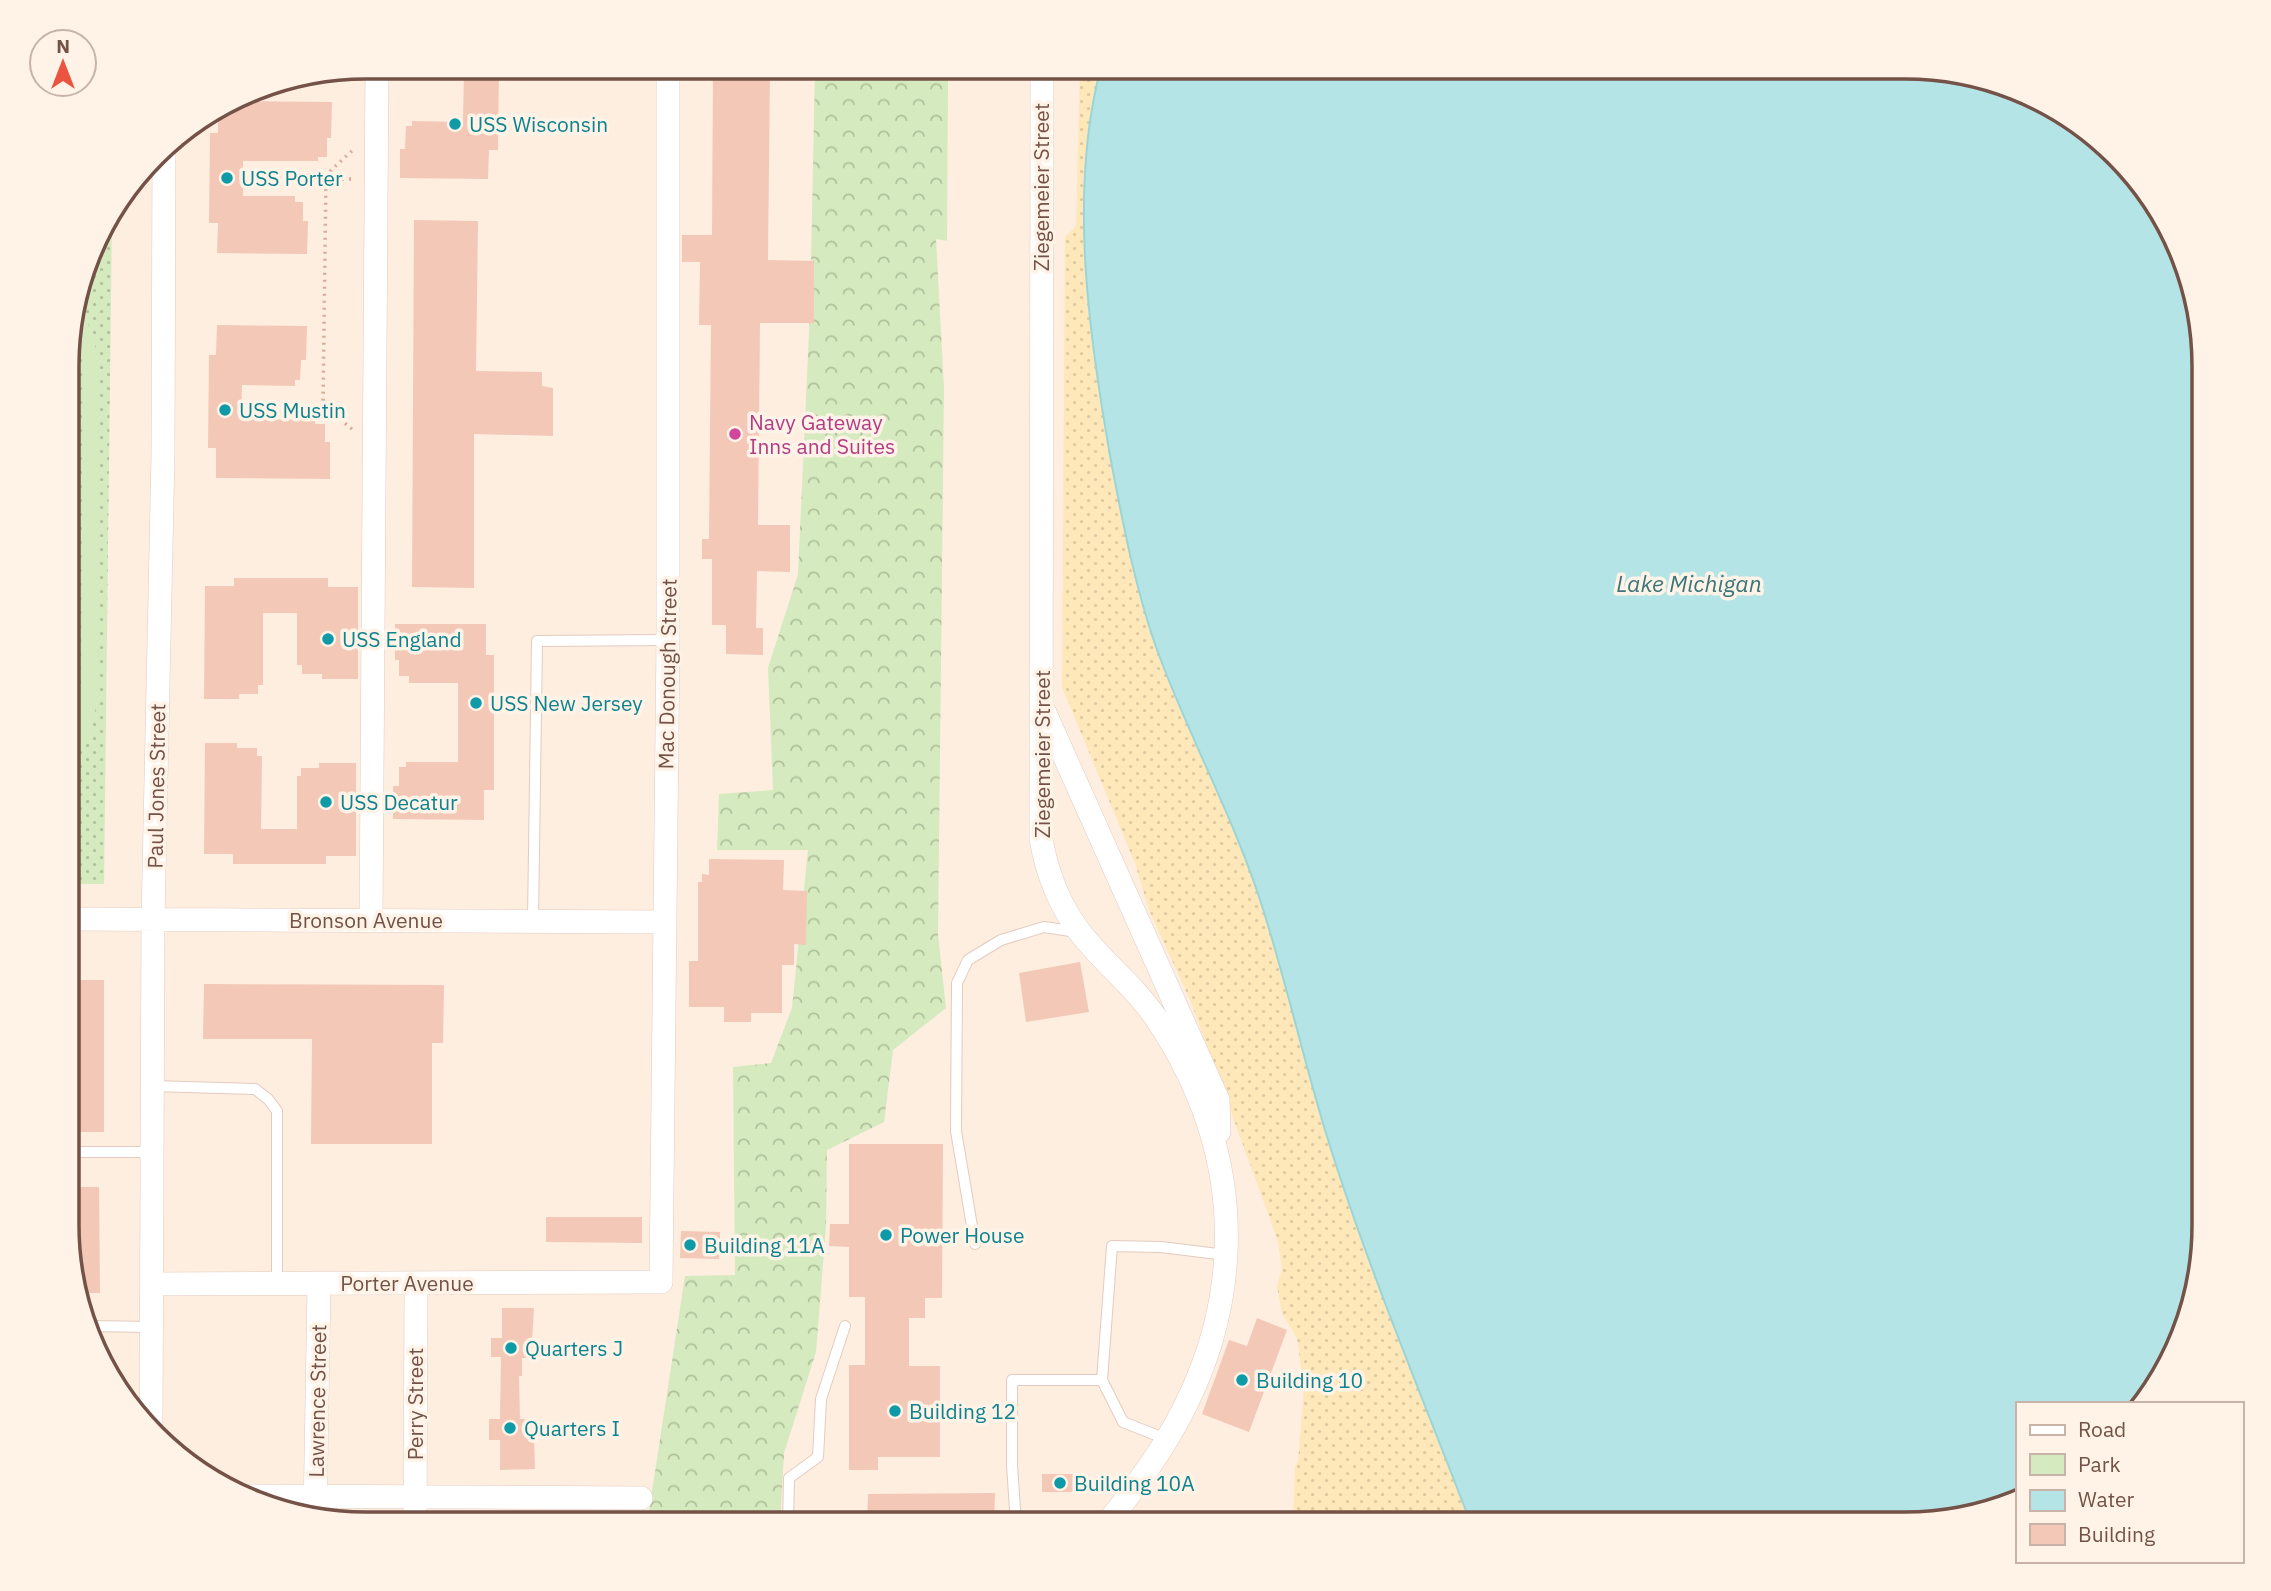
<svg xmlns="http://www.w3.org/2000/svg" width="2271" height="1591" font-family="'IBM Plex Sans',sans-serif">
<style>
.green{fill:url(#green-dots)}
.forest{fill:url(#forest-crowns)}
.sand{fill:url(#sand-dots)}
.pitch{fill:#d5eabe}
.water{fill:#b4e4e6;stroke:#9ad5d8;stroke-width:2}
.building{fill:#f3c8b7}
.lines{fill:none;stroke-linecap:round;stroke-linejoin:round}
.lane-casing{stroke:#e3cbbf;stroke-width:12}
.street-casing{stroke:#e3cbbf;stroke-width:24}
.path{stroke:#d7ab9a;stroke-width:3.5;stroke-dasharray:2 5;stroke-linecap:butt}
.lane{stroke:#fff;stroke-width:10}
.street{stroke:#fff;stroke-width:23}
.culture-dot{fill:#0f9aa8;stroke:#fff3e7;stroke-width:2.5}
.hotel-dot{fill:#d1479c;stroke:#fff3e7;stroke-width:2.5}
.labels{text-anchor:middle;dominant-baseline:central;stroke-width:7;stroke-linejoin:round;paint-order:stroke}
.culture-label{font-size:21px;fill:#0d838f;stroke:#fff3e7;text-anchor:start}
.street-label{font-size:21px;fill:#745247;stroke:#fff3e7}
.hotel-label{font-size:21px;fill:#b23c85;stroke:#fff3e7;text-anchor:start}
.water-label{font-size:23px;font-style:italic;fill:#3a767a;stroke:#fff3e7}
.rim{fill:none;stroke:#745247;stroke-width:3.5}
</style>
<defs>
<pattern id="green-dots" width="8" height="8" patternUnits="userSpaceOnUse" patternTransform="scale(1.75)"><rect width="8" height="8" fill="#d5eabe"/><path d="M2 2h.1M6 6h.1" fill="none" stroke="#b1c09c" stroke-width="1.8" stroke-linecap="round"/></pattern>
<pattern id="forest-crowns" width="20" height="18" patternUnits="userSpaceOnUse" patternTransform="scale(1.75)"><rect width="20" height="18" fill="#d5eabe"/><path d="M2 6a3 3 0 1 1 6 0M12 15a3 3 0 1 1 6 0" fill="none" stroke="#b1c09c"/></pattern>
<pattern id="sand-dots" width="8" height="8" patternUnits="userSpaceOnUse" patternTransform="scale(1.75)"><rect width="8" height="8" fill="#fee7b9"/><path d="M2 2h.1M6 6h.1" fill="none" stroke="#ddc8a0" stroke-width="1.8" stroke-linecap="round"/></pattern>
</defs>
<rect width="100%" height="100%" fill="#fdeee0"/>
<!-- green -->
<path class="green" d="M112 214 104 884H69V327L98 233Z"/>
<!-- forest -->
<path class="forest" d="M815 67H1008L1017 77 948 78 947 241 936 239 944 389 938 935 946 1008 893 1050 884 1122 827 1150 826 1226 816 1352 784 1453 780 1524H647L685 1276 735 1275 733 1067 771 1063 792 1008 808 850H717L719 794 773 790 768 668 798 574 810 311Z"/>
<!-- sand -->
<path class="sand" d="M1080 67H1293L1744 1524H1293L1295 1466 1298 1462 1304 1389 1297 1338 1282 1313 1277 1286 1282 1269 1278 1241 1191 1002 1149 910 1135 863 1062 687 1065 237 1076 226Z"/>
<!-- pitch -->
<path class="pitch" d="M77 302 94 336 99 373 98 694 92 728 69 764V734L79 710 81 682 83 361 70 322Z"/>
<!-- water -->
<path class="water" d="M1101 67H1925L2002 83 2087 128 2173 233 2204 346V1245L2188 1322 2145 1404H2017V1498L1906 1524H1471C1421 1393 1366 1264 1325 1130 1303 1057 1286 982 1263 909 1235 819 1188 736 1156 647 1135 587 1123 524 1111 461 1089 337 1068 191 1101 67Z"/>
<!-- building -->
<path class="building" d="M464 67H499L498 150H489L488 179 400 178V149H405L406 126H412V121L463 122Z
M713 67H770L768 260 814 261V323H760L758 525H790V572L757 571 756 628H763V655L726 654V625H712V559H702V539H709L711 325H699L700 262H682V235H712Z
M232 101 332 102 331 138H327V157H318V161H243V196H295V202H303V221H308L307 254 217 253 218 223H209L210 133H218V110Z
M414 220 478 221 476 371 542 372V386L553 388V436L474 434V588L412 587Z
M217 325 307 326 306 360H301L300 380H295V386L242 385 241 419 315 420V424H325V442H330V479L216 478V448H208L209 355H216Z
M234 578H328V587H358V679H322V674H302V665H297V613H263V685H258V694H239V699H204L205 586H234Z
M395 624H486V655H494V790H484V820L393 819V786H399V767H406V762H458V683H409V676H399V660H395Z
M205 743H237V748H257V756H262L261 829H297V776H301V768H319V763H356V856H326V864H233V854H204Z
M709 859 784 860 783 890 807 891 806 945 794 944V965H782V1013H751V1022H724V1007H689V961H698V882H702V874L709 875Z
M1080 962 1089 1012 1026 1022 1019 973Z
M69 980H104V1132H69Z
M204 984 444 985 443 1043H432V1144H311L312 1039H203Z
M849 1144H943L942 1298H925V1318H909V1366H940V1457H878V1470H849V1365H865V1297H849V1247L829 1246 830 1224H849Z
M69 1187H99L100 1293H79L69 1264Z
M546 1217H642V1243L546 1242Z
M681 1231 720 1232 719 1259 680 1258Z
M502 1308H534L531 1358H522V1376H519L520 1419H530V1438H534L535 1469 500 1470V1440H489V1419H500L501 1357H491V1338H502Z
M1257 1318 1287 1330 1249 1432 1202 1414 1229 1340 1247 1346Z
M1042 1474H1078V1492H1042Z
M995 1493 994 1524H867L868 1494Z"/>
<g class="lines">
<!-- lane casing -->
<g class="lane-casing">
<path id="lane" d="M533 921 537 641 668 640
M152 1086 255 1089 268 1099 277 1111V1284
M69 1152H153
M975 1244 956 1131 957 983 968 960 1001 940 1044 927 1077 932
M90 1326 153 1327
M1102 1380 1123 1422 1166 1439
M788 1524 789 1478 818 1457 821 1399 845 1326
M1016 1524 1012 1465V1380H1102L1112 1246 1161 1247 1226 1255"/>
</g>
<!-- street casing -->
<g class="street-casing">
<path id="street" d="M1042 67 1041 839C1047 873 1058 903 1079 931 1102 962 1134 985 1156 1018 1257 1168 1247 1334 1141 1478 1130 1493 1119 1510 1106 1524
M1045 713 1218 1100 1219 1132
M69 919 663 922
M371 920 377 67
M153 1284 661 1282 668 640V67
M151 1426 153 919 163 454 164 146
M246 1496 641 1498
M315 1518 319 1284
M415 1524 416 1283"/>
</g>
<!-- path -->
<path class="path" d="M251 179H354
M352 429 323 405 326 175 355 148"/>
<!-- lane -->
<use href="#lane" class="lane"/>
<!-- street -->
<use href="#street" class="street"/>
</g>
<!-- markers -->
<g class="culture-dot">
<circle cx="455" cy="124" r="7"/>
<circle cx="227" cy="178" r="7"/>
<circle cx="225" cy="410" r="7"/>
<circle cx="328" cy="639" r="7"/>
<circle cx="476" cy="703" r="7"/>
<circle cx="326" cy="802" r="7"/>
<circle cx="886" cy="1235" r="7"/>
<circle cx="690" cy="1245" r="7"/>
<circle cx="511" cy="1348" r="7"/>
<circle cx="1242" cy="1380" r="7"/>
<circle cx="895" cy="1411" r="7"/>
<circle cx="510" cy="1428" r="7"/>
<circle cx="1060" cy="1483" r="7"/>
</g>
<circle class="hotel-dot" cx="735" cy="434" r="7"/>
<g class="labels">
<!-- culture labels -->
<g class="culture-label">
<text x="469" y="124">USS Wisconsin</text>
<text x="241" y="178">USS Porter</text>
<text x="239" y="410">USS Mustin</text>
<text x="342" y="639">USS England</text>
<text x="490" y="703">USS New Jersey</text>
<text x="340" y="802">USS Decatur</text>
<text x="900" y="1235">Power House</text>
<text x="704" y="1245">Building 11A</text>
<text x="525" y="1348">Quarters J</text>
<text x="1256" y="1380">Building 10</text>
<text x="909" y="1411">Building 12</text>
<text x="524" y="1428">Quarters I</text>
<text x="1074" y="1483">Building 10A</text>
</g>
<!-- street labels -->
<g class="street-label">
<text transform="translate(1041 187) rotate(-90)">Ziegemeier Street</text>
<text transform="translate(667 674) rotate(-89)">Mac Donough Street</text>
<text transform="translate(1042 754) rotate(-90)">Ziegemeier Street</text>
<text transform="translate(156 786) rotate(-89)">Paul Jones Street</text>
<text x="366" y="920">Bronson Avenue</text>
<text x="407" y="1283">Porter Avenue</text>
<text transform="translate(317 1401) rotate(-89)">Lawrence Street</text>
<text transform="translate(415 1404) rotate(-90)">Perry Street</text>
</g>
<!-- hotel labels -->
<g class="hotel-label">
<text x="749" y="422">Navy Gateway<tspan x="749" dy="24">Inns and Suites</tspan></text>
</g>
<!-- water labels -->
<g class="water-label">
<text x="1689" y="583">Lake Michigan</text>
</g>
</g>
<!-- crop -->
<path d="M0 0H2271V1591H0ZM366 79H1905A287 287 0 0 1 2192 366V1225A287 287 0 0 1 1905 1512H366A287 287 0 0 1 79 1225V366A287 287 0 0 1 366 79Z" fill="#fff3e7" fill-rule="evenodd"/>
<path class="rim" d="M366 79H1905A287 287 0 0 1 2192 366V1225A287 287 0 0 1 1905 1512H366A287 287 0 0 1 79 1225V366A287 287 0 0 1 366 79Z"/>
<!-- legend -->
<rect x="2016" y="1402" width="228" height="161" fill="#fff3e7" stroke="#c7b3a7" stroke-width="2"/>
<rect x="2030" y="1425" width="35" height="10" fill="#ffffff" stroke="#c7b3a7" stroke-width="2"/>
<text x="2078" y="1437" font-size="21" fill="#745247">Road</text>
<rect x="2030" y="1454" width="35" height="21" fill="#d5eabe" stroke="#c7b3a7" stroke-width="2"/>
<text x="2078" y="1472" font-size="21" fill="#745247">Park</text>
<rect x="2030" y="1490" width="35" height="21" fill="#b4e4e6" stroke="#c7b3a7" stroke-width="2"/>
<text x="2078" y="1507" font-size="21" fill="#745247">Water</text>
<rect x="2030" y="1524" width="35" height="21" fill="#f3c8b7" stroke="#c7b3a7" stroke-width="2"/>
<text x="2078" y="1542" font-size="21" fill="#745247">Building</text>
<!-- north arrow -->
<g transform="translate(63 63)"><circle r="33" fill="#fff3e7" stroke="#c7b3a7" stroke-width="2"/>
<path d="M0-5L12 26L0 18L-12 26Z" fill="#eb5441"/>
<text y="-10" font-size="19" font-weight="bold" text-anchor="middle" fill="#745247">N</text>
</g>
</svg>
